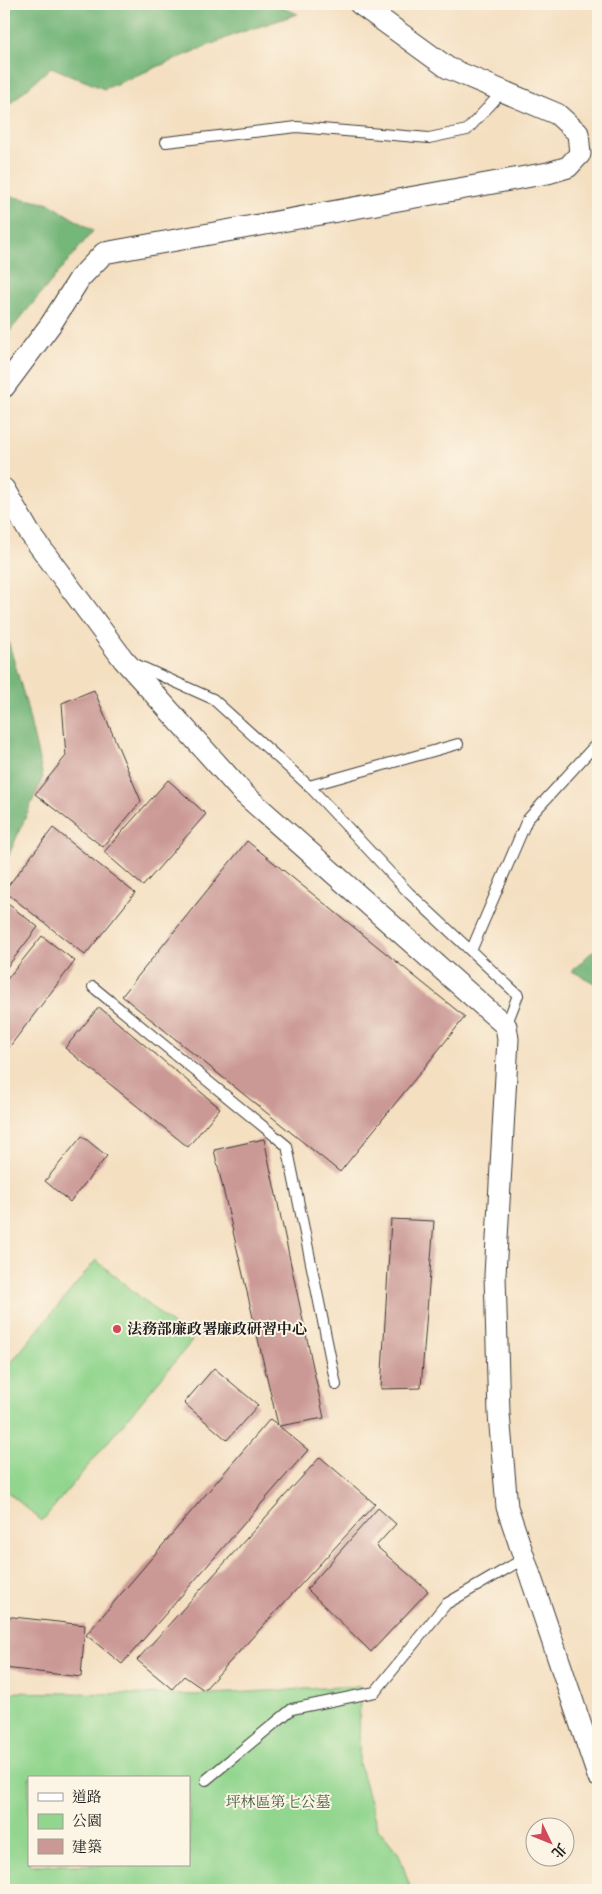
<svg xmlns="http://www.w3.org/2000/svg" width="602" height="1894" font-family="'IM FELL Great Primer','Noto Serif TC',serif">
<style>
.green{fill:#91d58e;stroke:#567855;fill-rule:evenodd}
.forest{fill:#74b679;stroke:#48694a}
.building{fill:#ca9895}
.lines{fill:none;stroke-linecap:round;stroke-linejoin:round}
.lane-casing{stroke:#3c3935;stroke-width:12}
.street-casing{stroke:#3c3935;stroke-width:23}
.path{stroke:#3c3935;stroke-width:3;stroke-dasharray:1 4;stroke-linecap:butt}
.lane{stroke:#fff;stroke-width:10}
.street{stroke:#fff;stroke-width:21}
.poi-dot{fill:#d1495b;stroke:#fcf5e5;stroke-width:2}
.labels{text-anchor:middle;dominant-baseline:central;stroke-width:4;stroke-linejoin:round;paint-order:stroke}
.poi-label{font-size:15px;font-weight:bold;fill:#1c1c1c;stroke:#fcf5e5;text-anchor:start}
.park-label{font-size:15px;fill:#455d44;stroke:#fcf5e5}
</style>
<rect width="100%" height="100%" fill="#fcf5e5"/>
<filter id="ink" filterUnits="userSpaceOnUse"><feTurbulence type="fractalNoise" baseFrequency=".02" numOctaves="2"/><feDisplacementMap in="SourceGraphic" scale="10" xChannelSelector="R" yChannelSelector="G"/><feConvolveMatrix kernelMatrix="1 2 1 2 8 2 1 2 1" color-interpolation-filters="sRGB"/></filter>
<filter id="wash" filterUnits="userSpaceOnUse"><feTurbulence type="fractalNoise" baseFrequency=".0096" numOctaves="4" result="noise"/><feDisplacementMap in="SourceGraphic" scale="20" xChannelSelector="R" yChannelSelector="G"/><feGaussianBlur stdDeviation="1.12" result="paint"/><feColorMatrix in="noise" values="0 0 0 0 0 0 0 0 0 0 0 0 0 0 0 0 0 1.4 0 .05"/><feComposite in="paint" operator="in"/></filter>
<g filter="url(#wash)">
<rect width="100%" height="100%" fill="#f4dfc1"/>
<!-- green -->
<path class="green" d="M96 1260 192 1341 42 1521 4 1489V1371Z
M360 1686 359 1763 377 1827 399 1854 411 1890H4V1692L194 1695ZM29 1778H189V1865H29Z"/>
<!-- forest -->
<path class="forest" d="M4 4H271L298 14 236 34 104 89 51 67 4 109Z
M4 195 50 204 93 231 4 338Z
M4 627 25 699 43 777 4 866Z
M598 946V985L572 971Z"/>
<g id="blocks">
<!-- building -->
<path class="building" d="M94 690 141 801 103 847 35 794 66 756 62 703Z
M168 780 206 814 143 886 104 852Z
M53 828 135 893 85 955 4 891Z
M247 841 465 1017 340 1172 122 996Z
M4 901 38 927 4 971Z
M42 936 75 961 4 1054V983Z
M99 1007 220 1108 188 1147 65 1048Z
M82 1136 107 1156 70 1202 45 1181Z
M264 1139 324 1418 279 1426 308 1450 122 1664 86 1635 270 1419 278 1425 214 1150Z
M391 1219 434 1221 421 1388 381 1389Z
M214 1368 258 1405 227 1440 184 1403Z
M320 1457 375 1504 204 1690 184 1676 172 1689 137 1660Z
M378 1508 396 1524 376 1546 428 1591 371 1652 307 1589Z
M4 1616 85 1625 81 1677 4 1668Z"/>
</g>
</g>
<g filter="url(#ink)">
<use href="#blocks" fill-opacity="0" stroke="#3c3935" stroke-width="1"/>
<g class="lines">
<!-- lane casing -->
<g class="lane-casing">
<path id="lane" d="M166 142 297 127 429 138 467 130 503 91
M135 664 213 699 309 786 409 893 518 995 506 1026
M309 786 458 744
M471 951 527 820 598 742
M93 987 287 1146 336 1385
M206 1780 292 1709 375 1692 446 1604 525 1558"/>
</g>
<!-- street casing -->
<g class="street-casing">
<path id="street" d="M4 387 51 324 80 278 104 253 548 173 568 167 580 154 578 133 557 114 448 68 360 4
M4 489 29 532 123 659 244 794 506 1026 508 1039 495 1275 499 1414 507 1507 598 1776"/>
</g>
<!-- path -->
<path class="path" d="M4 1290 7 1293"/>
<!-- lane -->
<use href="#lane" class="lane"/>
<!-- street -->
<use href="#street" class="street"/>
</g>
</g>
<!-- markers -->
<circle class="poi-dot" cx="117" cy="1329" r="5"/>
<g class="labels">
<!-- poi labels -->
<g class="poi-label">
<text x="127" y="1329">法務部廉政署廉政研習中心</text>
</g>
<!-- park labels -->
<g class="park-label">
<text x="278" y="1802">坪林區第七公墓</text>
</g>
</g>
<!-- margin -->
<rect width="602" height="1894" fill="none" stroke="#fcf5e5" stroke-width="20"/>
<!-- legend -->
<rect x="28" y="1776" width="162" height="90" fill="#fcf5e5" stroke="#a29e95"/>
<rect x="38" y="1793" width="25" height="8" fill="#ffffff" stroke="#a29e95"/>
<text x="72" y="1802" font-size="15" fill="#1c1c1c">道路</text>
<rect x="38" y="1814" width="25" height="15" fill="#91d58e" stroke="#a29e95"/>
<text x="72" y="1826" font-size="15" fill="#1c1c1c">公園</text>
<rect x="38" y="1839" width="25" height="15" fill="#ca9895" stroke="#a29e95"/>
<text x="72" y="1852" font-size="15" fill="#1c1c1c">建築</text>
<!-- north arrow -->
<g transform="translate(550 1842) rotate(133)"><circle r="24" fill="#fcf5e5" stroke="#a29e95"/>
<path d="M0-4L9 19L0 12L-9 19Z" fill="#d1495b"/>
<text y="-8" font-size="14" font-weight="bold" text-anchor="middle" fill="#1c1c1c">北</text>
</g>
</svg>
